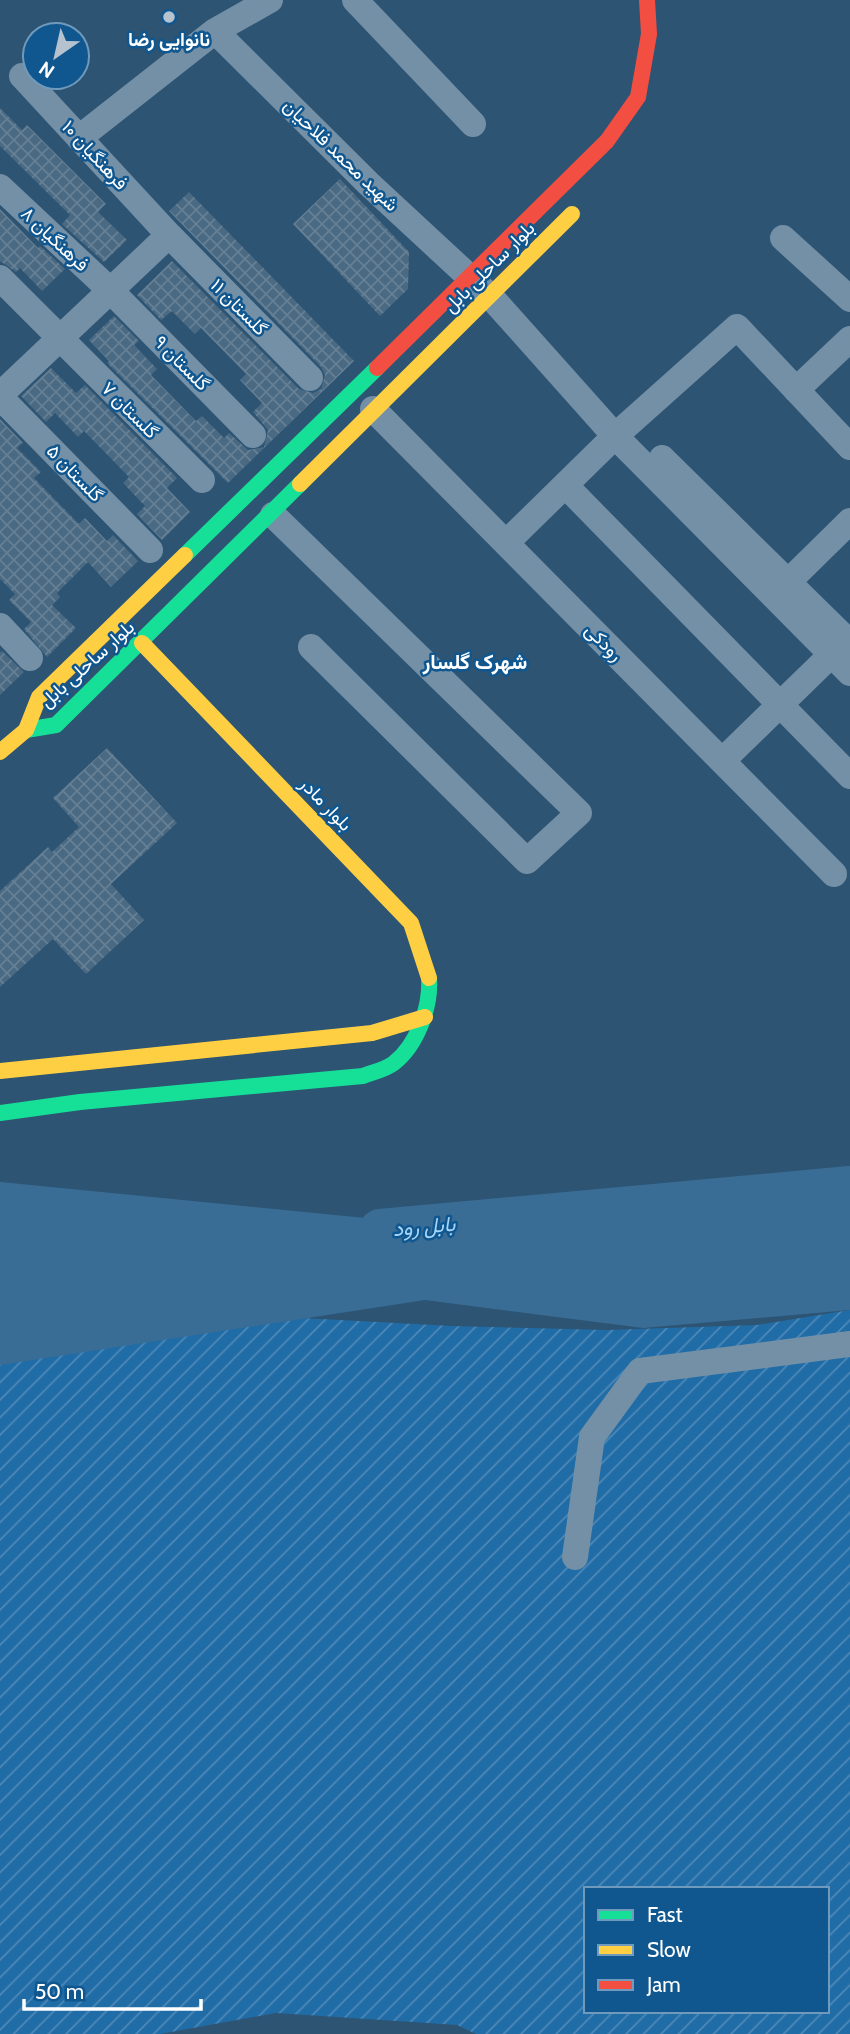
<svg xmlns="http://www.w3.org/2000/svg" width="850" height="2034" font-family="Cabin,Vazirmatn,sans-serif">
<style>
.garden{fill:url(#garden-furrows);fill-rule:evenodd}
.water{fill:#3a6d96}
.lines{fill:none;stroke-linecap:round;stroke-linejoin:round}
.river{stroke:#3a6d96;stroke-width:42}
.building{fill:url(#building-cross-hatch)}
.street{stroke:#7490a6;stroke-width:26}
.fast{stroke:#16e098;stroke-width:16}
.slow{stroke:#ffcf43;stroke-width:16}
.jam{stroke:#f24e42;stroke-width:16}
.poi-dot{fill:#b6c3ce;stroke:#105790;stroke-width:2.5}
.labels{text-anchor:middle;dominant-baseline:central;stroke-width:5;stroke-linejoin:round;paint-order:stroke}
.poi-label{font-size:19px;font-weight:bold;fill:#fff;stroke:#105790}
.street-label{font-size:19px;fill:#fff;stroke:#105790}
.neighbourhood-label{font-size:21px;font-weight:bold;fill:#fff;stroke:#105790}
.water-label{font-size:21px;font-style:italic;fill:#a5d6fa;stroke:#105790}
</style>
<defs>
<pattern id="garden-furrows" width="10" height="10" patternUnits="userSpaceOnUse" patternTransform="scale(1.75)"><rect width="10" height="10" fill="#206ca6"/><path d="M-1 1l2-2M0 10L10 0M9 11l2-2" fill="none" stroke="#4d89b8"/></pattern>
<pattern id="building-cross-hatch" width="8" height="8" patternUnits="userSpaceOnUse" patternTransform="scale(1.75)"><rect width="8" height="8" fill="#4a6982"/><path d="M0 0l8 8M0 8l8-8" fill="none" stroke="#658095"/></pattern>
</defs>
<rect width="100%" height="100%" fill="#2d5473"/>
<!-- garden -->
<path class="garden" d="M850 1310V2034H476L457 2025 276 2013 160 2034H0V1324L223 1314 453 1326 607 1330 757 1325ZM586 1889H827V2011H586Z"/>
<!-- water -->
<path class="water" d="M0 1182 436 1225 850 1187V1310L643 1328 425 1300 0 1365Z"/>
<g class="lines">
<!-- river -->
<path class="river" d="M380 1230 850 1187"/>
</g>
<!-- building -->
<path class="building" d="M0 108 22 130 27 125 106 204 98 212 127 240 104 262 62 224 70 215 0 146Z
M340 179 409 252 408 289 380 316 293 224Z
M189 192 354 361 228 483 107 363 109 361 89 340 114 316 139 341 134 345 157 369 151 375 196 421 202 416 224 438 229 433 248 450 264 447 268 430 253 412 262 403 240 380 246 374 201 328 195 334 172 311 161 320 137 295 172 261 299 389 313 393 321 389 325 375 321 367 169 211Z
M0 209 38 248 40 246 65 269 42 291 20 268 16 272 0 261Z
M51 368 76 393 85 385 177 478 167 488 190 512 162 540 137 514 145 506 123 483 129 477 84 431 78 437 55 413 46 422 21 396Z
M0 419 23 443 17 448 41 472 34 478 79 524 85 518 107 541 113 535 138 561 111 587 88 562 57 593 60 597 52 605 76 628 47 657 24 629 31 622 9 600 15 594 0 579Z
M2 651 24 672 0 695V652Z
M107 748 177 823 111 884 144 920 86 974 53 939 0 987V891L48 847 52 852 79 827 53 798Z"/>
<g class="lines">
<!-- street -->
<path class="street" d="M355 0 473 124
M215 31 369 184 491 297 615 436 850 673
M22 76 169 235 310 378
M79 138 215 31 270 0
M0 187 110 290 253 435
M783 238 850 299
M0 278 202 480
M796 390 850 339
M0 395 169 235
M0 397 150 550
M373 409 834 874
M662 458 850 643
M565 485 850 776
M273 515 579 813 527 861 311 647
M506 543 615 436 737 327 850 447
M788 582 850 521
M0 626 30 658
M722 761 832 654
M575 1557 592 1437 640 1371 850 1344"/>
<!-- fast -->
<path class="fast" d="M185 555 377 368
M26 730 56 725 300 484
M0 1113 80 1102 363 1076C373 1072 385 1070 394 1063 417 1045 431 1007 429 978"/>
<!-- slow -->
<path class="slow" d="M300 484 572 214
M142 643 411 923 429 978
M0 752 26 730 39 697 185 555
M0 1071 372 1033 425 1017"/>
<!-- jam -->
<path class="jam" d="M377 368 607 141 638 97 649 34 647 0"/>
</g>
<!-- markers -->
<circle class="poi-dot" cx="169" cy="17" r="7"/>
<g class="labels">
<!-- poi labels -->
<g class="poi-label">
<text x="169" y="39">نانوایی رضا</text>
</g>
<!-- street labels -->
<g class="street-label">
<text transform="translate(95 155) rotate(47)">فرهنگیان ۱۰</text>
<text transform="translate(341 155) rotate(44)">شهید محمد فلاحیان</text>
<text transform="translate(55 239) rotate(43)">فرهنگیان ۸</text>
<text transform="translate(489 267) rotate(-45)">بلوار ساحلی بابل</text>
<text transform="translate(239 307) rotate(45)">گلستان ۱۱</text>
<text transform="translate(182 363) rotate(45)">گلستان ۹</text>
<text transform="translate(130 410) rotate(45)">گلستان ۷</text>
<text transform="translate(75 473) rotate(46)">گلستان ۵</text>
<text transform="translate(604 642) rotate(45)">رودکی</text>
<text transform="translate(87 664) rotate(-42)">بلوار ساحلی بابل</text>
<text transform="translate(326 804) rotate(46)">بلوار مادر</text>
</g>
<!-- neighbourhood labels -->
<g class="neighbourhood-label">
<text x="475" y="661">شهرک گلسار</text>
</g>
<!-- water labels -->
<g class="water-label">
<text transform="translate(424 1226) rotate(-5)">بابل رود</text>
</g>
</g>
<!-- legend -->
<rect x="584" y="1887" width="245" height="126" fill="#105790" stroke="#709abc" stroke-width="2"/>
<rect x="598" y="1910" width="35" height="10" fill="#16e098" stroke="#709abc" stroke-width="2"/>
<text x="647" y="1922" font-size="21" fill="#ffffff">Fast</text>
<rect x="598" y="1945" width="35" height="10" fill="#ffcf43" stroke="#709abc" stroke-width="2"/>
<text x="647" y="1957" font-size="21" fill="#ffffff">Slow</text>
<rect x="598" y="1980" width="35" height="10" fill="#f24e42" stroke="#709abc" stroke-width="2"/>
<text x="647" y="1992" font-size="21" fill="#ffffff">Jam</text>
<!-- north arrow -->
<g transform="translate(56 56) rotate(214)"><circle r="33" fill="#105790" stroke="#709abc" stroke-width="2"/>
<path d="M0-5L12 26L0 18L-12 26Z" fill="#b6c3ce"/>
<text y="-10" font-size="19" font-weight="bold" text-anchor="middle" fill="#ffffff">N</text>
</g>
<!-- scale -->
<path d="M24 1999v10h177v-10" fill="none" stroke="#ffffff" stroke-width="3.5"/>
<text x="35" y="1999" font-size="21" fill="#ffffff" stroke="#105790" stroke-width="5" paint-order="stroke">50 m</text>
</svg>
